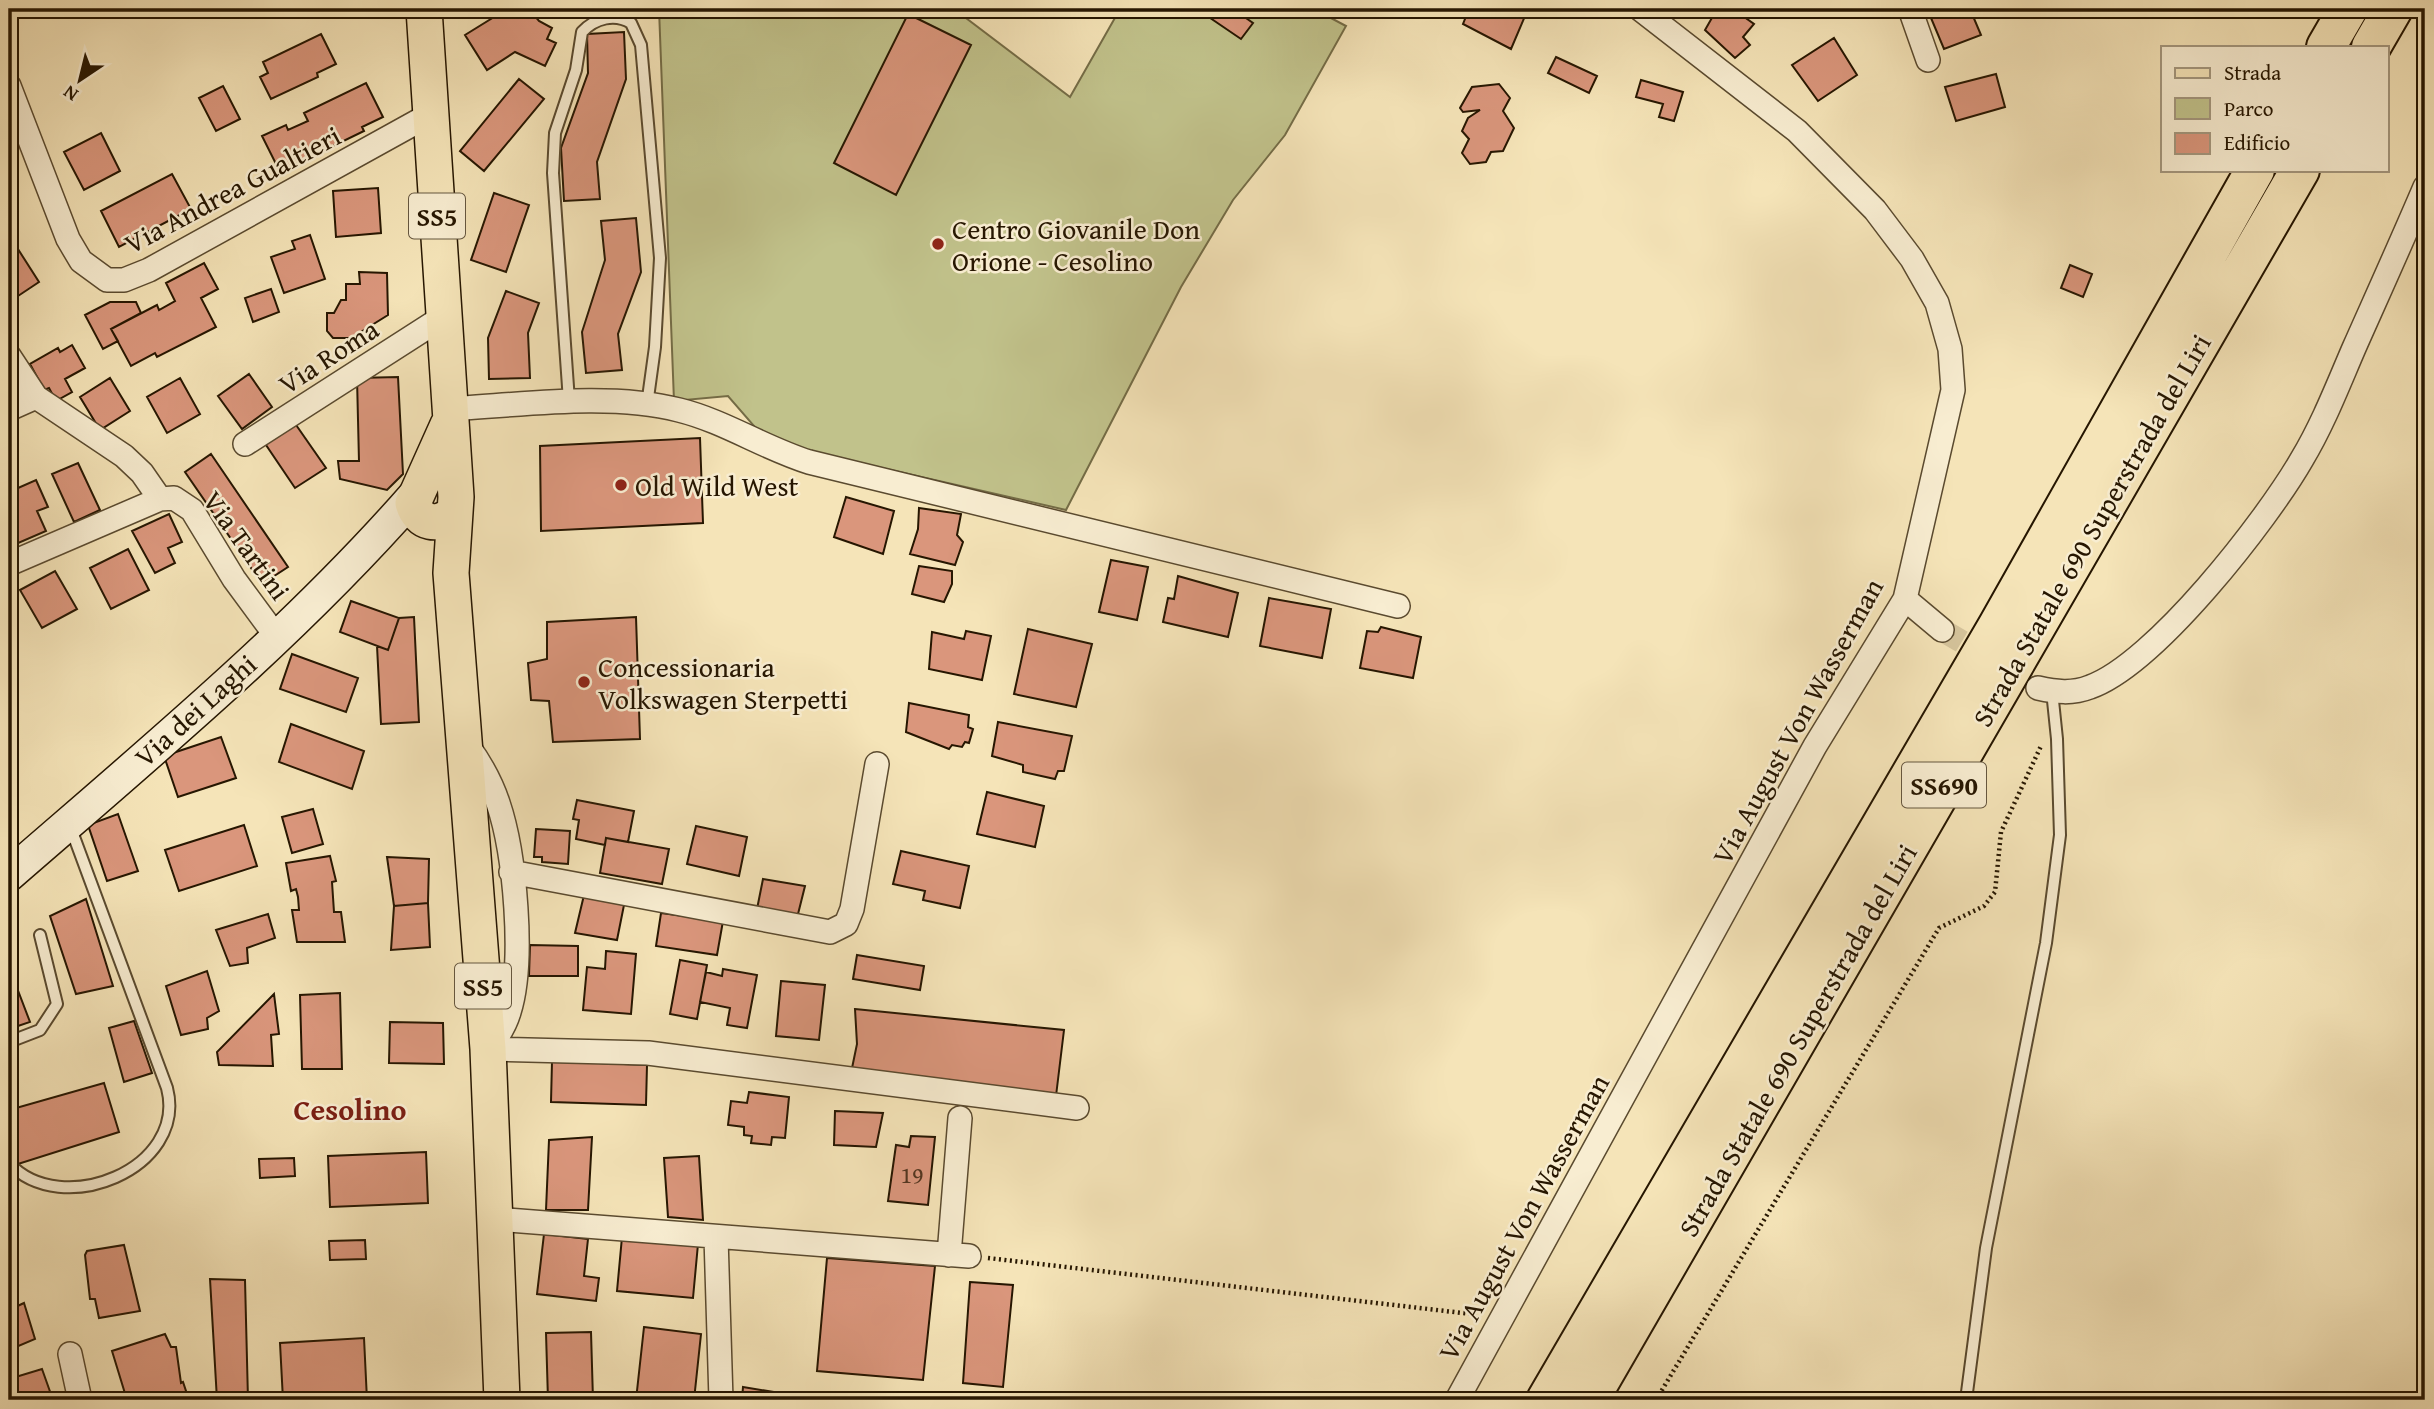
<svg xmlns="http://www.w3.org/2000/svg" width="2434" height="1409" font-family="'Gentium Book Plus',serif">
<style>
.green{fill:#c1c28b;stroke:#746c46;stroke-width:2}
.building{fill:#da967c;stroke:#261601;stroke-width:2}
.lines{fill:none;stroke-linecap:round;stroke-linejoin:round}
.street-tunnel{stroke:#d6c59d;stroke-width:23;stroke-dasharray:23 11;stroke-linecap:butt}
.lane-casing{stroke:#5a4a2f;stroke-width:14}
.street-casing{stroke:#5a4a2f;stroke-width:26}
.secondary-casing{stroke:#261601;stroke-width:35}
.primary-casing{stroke:#261601;stroke-width:38}
.highway-casing{stroke:#261601;stroke-width:42}
.path{stroke:#261601;stroke-width:4.5;stroke-dasharray:2 3.5;stroke-linecap:butt}
.lane{stroke:#f8edd1;stroke-width:10}
.street{stroke:#f8edd1;stroke-width:23}
.secondary{stroke:#f8edd1;stroke-width:32}
.primary{stroke:#f5e4b8;stroke-width:35}
.highway{stroke:#f5e4b8;stroke-width:38}
.poi-dot{fill:#8f2418;stroke:#f8edd1;stroke-width:2.5}
.labels{text-anchor:middle;dominant-baseline:central;stroke-width:5;stroke-linejoin:round;paint-order:stroke}
.number-label{font-size:24px;fill:#533620}
.shield{fill:#f8edd1;stroke:#65563f;stroke-width:2}
.shield-label{font-size:26px;font-weight:bold;fill:#261601}
.street-label{font-size:28px;fill:#261601;stroke:#f8edd1}
.poi-label{font-size:28px;fill:#261601;stroke:#f8edd1;text-anchor:start}
.neighbourhood-label{font-size:30px;font-weight:bold;fill:#7a1f14;stroke:#f8edd1}
</style>
<rect width="100%" height="100%" fill="#f5e4b8"/>
<filter id="stains"><feTurbulence type="fractalNoise" baseFrequency=".00286" numOctaves="4"/><feColorMatrix values="0 0 0 0 .2 0 0 0 0 .09 0 0 0 0 .02 0 0 0 .5 -.17"/></filter>
<radialGradient id="worn" r=".72"><stop offset=".6" stop-color="#630" stop-opacity="0"/><stop offset="1" stop-color="#630" stop-opacity=".3"/></radialGradient>
<!-- green -->
<path class="green" d="M659 9H954L1070 97 1120 9H1314L1346 26 1285 135 1233 200 1181 287 1066 510 768 442 728 396 674 401Z"/>
<!-- building -->
<path class="building" d="M493 9H529L539 21 552 28 547 39 556 43 545 66 515 52 487 70 465 35 494 17Z
M1197 9H1233L1253 23 1241 39Z
M1469 9H1528L1511 49 1463 24Z
M1717 9H1733L1754 24 1743 37 1750 45 1735 58 1705 30Z
M1952 9H1970L1981 35 1944 49 1931 18Z
M908 14 971 45 896 195 834 163Z
M624 32 626 79 597 162 600 199 564 201 561 148 588 73 587 34Z
M321 34 336 64 317 73 318 77 271 99 260 77 268 73 263 62Z
M1834 38 1857 75 1818 101 1792 65Z
M1556 57 1597 76 1589 93 1548 73Z
M1996 74 2005 107 1956 121 1945 87Z
M519 79 544 99 484 171 460 151Z
M1641 80 1683 92 1674 121 1659 117 1663 104 1636 97Z
M366 83 383 117 362 127 364 131 280 172 262 136 286 125 288 130 308 121 304 113Z
M1499 84 1510 98 1503 111 1514 128 1503 151 1491 152 1486 162 1470 164 1462 153 1469 139 1462 131 1468 118 1480 110 1463 112 1460 108 1472 87Z
M223 86 240 119 216 131 199 98Z
M101 133 120 171 84 190 64 152Z
M172 174 191 209 119 247 101 211Z
M378 188 381 233 336 237 333 191Z
M494 193 529 205 506 272 471 260Z
M636 218 641 272 618 334 622 370 586 373 582 332 605 260 601 221Z
M9 235 39 282 9 302Z
M310 235 325 279 284 293 271 257 295 249 292 241Z
M204 263 218 289 201 298 216 327 157 357 155 353 131 366 111 329 157 305 159 310 175 301 166 283Z
M2070 265 2092 274 2083 297 2061 288Z
M359 272 387 273 388 315 351 338H333L327 331V313H334L341 300H346V284H360Z
M271 289 279 312 253 322 245 298Z
M506 291 539 303 528 333 530 378 489 379 488 338Z
M110 302H136L141 313 111 329 118 341 103 349 85 315Z
M72 345 85 368 65 379 72 392 56 401 49 388 44 390 30 364 58 348 60 352Z
M249 374 272 407 242 429 218 396Z
M398 377 403 474 387 490 340 479 338 461H359L357 378Z
M110 378 130 411 100 430 80 397Z
M180 378 200 414 167 433 147 397Z
M294 422 326 468 295 488 264 442Z
M700 438 703 523 541 531 540 446Z
M211 454 288 567 262 584 185 472Z
M78 463 100 510 74 522 52 474Z
M36 480 48 507 37 511 46 531 9 547V492Z
M846 497 894 511 883 554 834 537Z
M919 508 961 514 957 535 963 542 955 565 910 554 918 529Z
M169 514 182 542 168 548 175 563 155 573 132 531Z
M128 549 149 590 111 609 90 568Z
M1111 560 1148 567 1137 620 1099 612Z
M919 566 952 571V584L944 602 912 594Z
M55 571 77 609 42 628 20 590Z
M1178 576 1238 593 1228 637 1163 622 1168 598 1174 599Z
M1269 598 1331 609 1322 658 1260 646Z
M351 601 399 618 388 650 340 632Z
M414 617 419 722 381 724 377 646 388 650 399 618Z
M636 617 640 739 553 742 549 701 531 700 528 663 547 659V622Z
M1381 627 1421 637 1413 678 1360 668 1367 631 1378 632Z
M1028 629 1092 644 1076 707 1014 694Z
M966 631 991 636 982 680 929 669 932 632 964 639Z
M292 654 358 678 346 712 280 689Z
M909 703 969 715 968 727 973 729 969 743 965 742 962 747 952 745 949 749 906 732Z
M998 722 1072 736 1064 771H1058L1055 779 1023 772V765L992 756Z
M291 724 364 751 352 789 279 762Z
M221 737 236 778 178 797 164 756Z
M987 792 1044 806 1035 847 977 834Z
M577 800 634 811 628 842 606 838 605 845 576 839 579 820 573 819Z
M313 809 323 844 292 853 282 817Z
M118 814 138 871 107 881 88 825Z
M244 825 257 866 179 891 165 850Z
M696 826 747 837 739 876 687 864Z
M536 829 570 831 568 864 542 862V857H534Z
M606 838 669 849 662 884 600 873Z
M901 851 969 866 960 908 923 900 925 891 893 884Z
M330 856 336 881 332 882 334 912H341L345 942H297L292 910H299L298 897 296 889 291 891 286 863Z
M387 857 429 859 428 903 394 906Z
M763 879 805 886 797 918 757 909Z
M584 895 624 905 617 940 575 933Z
M86 899 113 986 76 994 50 916Z
M428 903 430 947 391 950 394 906Z
M661 913 723 921 717 955 656 946Z
M268 914 275 938 247 948 248 963 230 966 216 930Z
M530 945 578 946V976H529Z
M606 951 636 954 631 1014 583 1010 587 967 605 969Z
M857 955 924 966 920 990 853 979Z
M680 960 707 965 697 1019 670 1014Z
M723 969 757 975 747 1028 727 1025 730 1008 700 1002 706 972 722 976Z
M207 971 219 1011 207 1018 208 1029 181 1035 166 986Z
M14 980 30 1022 9 1029V982Z
M781 981 825 985 819 1040 776 1036Z
M340 993 342 1069H302L300 995Z
M274 994 279 1034 271 1035 273 1066 219 1065 217 1052Z
M855 1009 1064 1030 1056 1096 851 1073 857 1044Z
M134 1021 152 1073 124 1082 109 1028Z
M390 1022 443 1023 444 1064 389 1063Z
M552 1061 647 1065 646 1105 551 1102Z
M104 1083 119 1132 18 1164 9 1129V1110Z
M749 1092 789 1097 785 1138 772 1137 771 1145 751 1143 752 1136 744 1135V1127L728 1125 731 1101 747 1103Z
M835 1111 883 1113 876 1147 834 1145Z
M911 1136 935 1137 928 1205 888 1201 896 1145 909 1147Z
M592 1137 588 1210H546L549 1140Z
M426 1152 428 1203 330 1207 328 1156Z
M699 1156 703 1220 668 1217 664 1158Z
M294 1158 295 1176 260 1178 259 1159Z
M544 1234 588 1239 584 1276 599 1278 596 1301 537 1294Z
M622 1237 698 1244 693 1298 617 1291Z
M365 1240 366 1259 330 1260 329 1241Z
M124 1245 140 1311 99 1318 95 1299H90L85 1255 87 1251Z
M827 1258 935 1266 923 1380 817 1371Z
M210 1279 245 1280 248 1400H217Z
M970 1282 1013 1285 1003 1387 963 1383Z
M24 1303 35 1339 9 1350V1310Z
M644 1327 701 1334 694 1400H636Z
M591 1332 593 1400H548L546 1333Z
M165 1334 171 1347H176L181 1383 183 1382 189 1400H127L112 1351Z
M364 1338 367 1400H283L280 1343Z
M42 1369 53 1400H9V1379Z
M743 1387 822 1400H742Z"/>
<g class="lines">
<!-- street-tunnel -->
<path class="street-tunnel" d="M1942 630 1991 659"/>
<!-- lane casing -->
<g class="lane-casing">
<path id="lane" d="M569 401 553 173 555 133 576 70 582 32C595 18 615 13 631 23L641 45 660 258 655 347 647 405
M9 1042 40 1030 57 1004 40 935
M9 1163C61 1220 188 1169 167 1088L70 826
M1966 1400 1986 1248 2046 943 2060 835 2057 739 2052 691"/>
</g>
<!-- street casing -->
<g class="street-casing">
<path id="street" d="M1910 9 1928 60
M9 86 68 239 81 261 107 280H124L149 270 431 114
M9 356 36 397 124 456 142 473 160 499
M9 409 36 397
M449 409C520 405 610 392 679 410 724 421 764 448 809 462L1398 606
M245 444 443 317
M9 564 160 499 174 498 192 510 234 579 276 636
M1905 599 1942 630
M2038 688C2056 692 2072 694 2090 687 2155 664 2267 520 2302 459 2323 424 2338 385 2354 348 2378 294 2402 241 2425 187
M468 746C481 764 491 782 498 803 515 853 525 962 509 1012 505 1026 497 1038 488 1049
M511 872 830 932 846 924 852 909 877 764
M488 1049 648 1053 1077 1108
M495 1219 969 1256
M716 1237 721 1400
M949 1255 960 1118
M70 1354 80 1400
M1457 1400 1815 746 1905 599 1953 390 1950 349 1937 303 1912 259 1875 210 1797 131 1640 9"/>
</g>
<!-- secondary casing -->
<g class="secondary-casing">
<path id="secondary" d="M9 875C147 755 293 634 413 497"/>
</g>
<!-- primary casing -->
<g class="primary-casing">
<path id="primary" d="M424 9 456 497 451 573 488 1049 502 1400
M448 425 413 503C419 524 439 528 454 512"/>
</g>
<!-- highway casing -->
<g class="highway-casing">
<path id="highway" d="M2326 47 2348 9
M2371 47 2393 9
M1546 1400 1998 625 2255 170
M1589 1400 2300 170"/>
</g>
<!-- path -->
<path class="path" d="M988 1258 1480 1315
M1656 1400 1939 928 1984 906 1995 892 2001 832 2041 746"/>
<!-- lane -->
<use href="#lane" class="lane"/>
<!-- street -->
<use href="#street" class="street"/>
<!-- secondary -->
<use href="#secondary" class="secondary"/>
<!-- primary -->
<use href="#primary" class="primary"/>
<!-- highway -->
<use href="#highway" class="highway"/>
</g>
<!-- markers -->
<g class="poi-dot">
<circle cx="938" cy="244" r="7"/>
<circle cx="621" cy="485" r="7"/>
<circle cx="584" cy="682" r="7"/>
</g>
<g class="labels">
<!-- number labels -->
<g class="number-label">
<text x="912" y="1174">19</text>
</g>
<!-- shield labels -->
<g class="shield">
<rect x="409" y="193.5" width="56" height="45" rx="5"/>
<rect x="1902" y="762.5" width="84" height="45" rx="5"/>
<rect x="455" y="963.5" width="56" height="45" rx="5"/>
</g>
<g class="shield-label">
<text x="437" y="216">SS5</text>
<text x="1944" y="785">SS690</text>
<text x="483" y="986">SS5</text>
</g>
<!-- street labels -->
<g class="street-label">
<text transform="translate(232 189) rotate(-28)">Via Andrea Gualtieri</text>
<text transform="translate(328 356) rotate(-33)">Via Roma</text>
<text transform="translate(2091 530) rotate(-60)">Strada Statale 690 Superstrada del Liri</text>
<text transform="translate(247 545) rotate(54)">Via Tartini</text>
<text transform="translate(195 710) rotate(-42)">Via dei Laghi</text>
<text transform="translate(1797 721) rotate(-61)">Via August Von Wasserman</text>
<text transform="translate(1797 1040) rotate(-60)">Strada Statale 690 Superstrada del Liri</text>
<text transform="translate(1523 1217) rotate(-61)">Via August Von Wasserman</text>
</g>
<!-- poi labels -->
<g class="poi-label">
<text x="952" y="228">Centro Giovanile Don<tspan x="952" dy="32">Orione - Cesolino</tspan></text>
<text x="635" y="485">Old Wild West</text>
<text x="598" y="666">Concessionaria<tspan x="598" dy="32">Volkswagen Sterpetti</tspan></text>
</g>
<!-- neighbourhood labels -->
<g class="neighbourhood-label">
<text x="350" y="1109">Cesolino</text>
</g>
</g>
<!-- margin -->
<rect width="2434" height="1409" fill="none" stroke="#f5e4b8" stroke-width="35"/>
<rect x="10" y="10" width="2413" height="1388" fill="none" stroke="#261601" stroke-width="3.5"/>
<rect x="18" y="18" width="2399" height="1374" fill="none" stroke="#261601" stroke-width="2"/>
<!-- legend -->
<rect x="2161" y="46" width="228" height="126" fill="#f8edd1" stroke="#a4977e" stroke-width="2"/>
<rect x="2175" y="68" width="35" height="10" fill="#f5e4b8" stroke="#a4977e" stroke-width="2"/>
<text x="2224" y="80" font-size="21" fill="#261601">Strada</text>
<rect x="2175" y="98" width="35" height="21" fill="#c1c28b" stroke="#a4977e" stroke-width="2"/>
<text x="2224" y="116" font-size="21" fill="#261601">Parco</text>
<rect x="2175" y="133" width="35" height="21" fill="#da967c" stroke="#a4977e" stroke-width="2"/>
<text x="2224" y="150" font-size="21" fill="#261601">Edificio</text>
<!-- north arrow -->
<g transform="translate(80 80) rotate(215)" stroke="#f8edd1" stroke-width="5" paint-order="stroke">
<path d="M0-5L12 26L0 18L-12 26Z" fill="#261601"/>
<text y="-10" font-size="19" font-weight="bold" text-anchor="middle" fill="#261601">N</text>
</g>
<rect width="100%" height="100%" filter="url(#stains)"/>
<rect width="100%" height="100%" fill="url(#worn)"/>
</svg>
